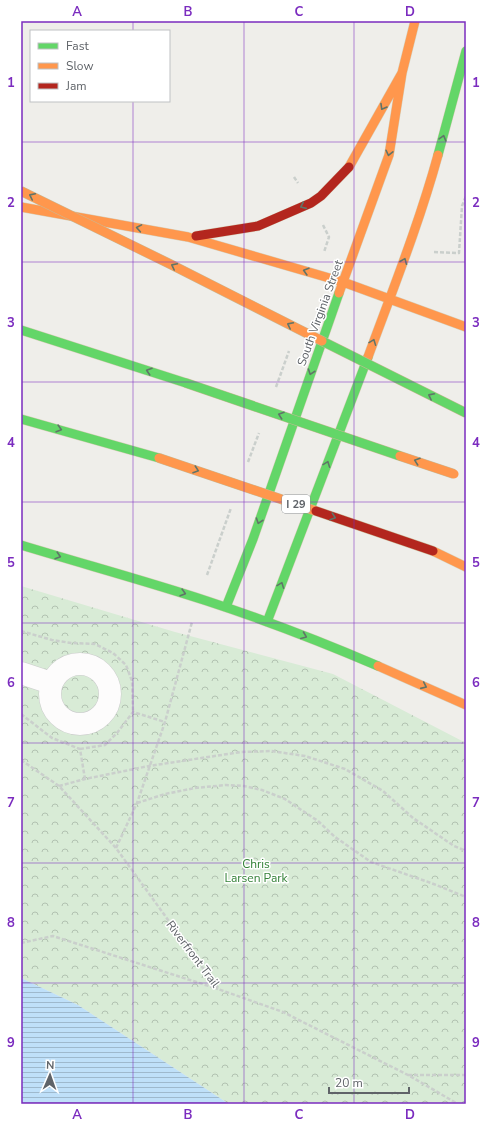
<svg xmlns="http://www.w3.org/2000/svg" width="487" height="1125" font-family="'Nunito Sans',sans-serif">
<style>
.park{fill:url(#park-crowns)}
.water{fill:url(#water-rules)}
.lines{fill:none;stroke-linecap:round;stroke-linejoin:round}
.street-casing{stroke:#cbcccc;stroke-width:23}
.fast-casing{stroke:#d7ceb8;stroke-width:10}
.slow-casing{stroke:#d7ceb8;stroke-width:10}
.jam-casing{stroke:#d7ceb8;stroke-width:10}
.path{stroke:#cacfcc;stroke-width:2.5;stroke-dasharray:4 2;stroke-linecap:butt}
.street{stroke:#fdfcfc;stroke-width:22}
.fast{stroke:#63d668;stroke-width:9}
.slow{stroke:#ff974d;stroke-width:9}
.jam{stroke:#b3261e;stroke-width:9}
.fast-bridge-casing{stroke:#c8b996;stroke-width:10;stroke-linecap:butt}
.slow-bridge-casing{stroke:#c8b996;stroke-width:10;stroke-linecap:butt}
.jam-bridge-casing{stroke:#c8b996;stroke-width:10;stroke-linecap:butt}
.fast-bridge{stroke:#63d668;stroke-width:9}
.slow-bridge{stroke:#ff974d;stroke-width:9}
.jam-bridge{stroke:#b3261e;stroke-width:9}
.oneway{stroke:#607468}
.grid{fill:none;stroke:#7b2cbf;stroke-width:1;stroke-opacity:0.55}
.labels{text-anchor:middle;dominant-baseline:central;stroke-width:3;stroke-linejoin:round;paint-order:stroke}
.shield{fill:#fff;stroke:#8f9295;stroke-width:1}
.shield-label{font-size:11px;font-weight:bold;fill:#5f6368}
.street-label{font-size:12px;fill:#5f6368;stroke:#fff}
.park-label{font-size:12px;fill:#348238;stroke:#fff}
.neatline{fill:none;stroke:#7b2cbf;stroke-width:1.5}
.grid-label{font-size:13px;text-anchor:middle;font-weight:bold;fill:#7b2cbf}
</style>
<defs>
<pattern id="park-crowns" width="20" height="18" patternUnits="userSpaceOnUse"><rect width="20" height="18" fill="#d8ebd6"/><path d="M2 6a3 3 0 1 1 6 0M12 15a3 3 0 1 1 6 0" fill="none" stroke="#b2c2b1"/></pattern>
<pattern id="water-rules" width="6" height="5" patternUnits="userSpaceOnUse"><rect width="6" height="5" fill="#bfe0f9"/><path d="M0 2.5h6" fill="none" stroke="#9eb9cd"/></pattern>
</defs>
<rect width="100%" height="100%" fill="#efeeea"/>
<!-- park -->
<path class="park" d="M21 586 175 632 333 674 466 743V1104H229L78 1005 21 978Z"/>
<!-- water -->
<path class="water" d="M21 978 78 1005 229 1104H21Z"/>
<g class="lines">
<!-- street casing -->
<g class="street-casing">
<path id="street" d="M50 694a30 30 0 1 1 60 0a30 30 0 1 1-60 0Z
M21 673 51 683"/>
</g>
<!-- fast casing -->
<g class="fast-casing">
<path id="fast" d="M438 155 466 51
M21 330 186 383
M21 419 159 458
M21 545C83 564 146 581 207 601 265 620 322 642 378 666
M226 607 253 539 339 293
M267 622 368 357"/>
</g>
<!-- slow casing -->
<g class="slow-casing">
<path id="slow" d="M349 167 402 73
M21 207 188 237 343 282
M343 282 466 327
M339 293 389 155 402 73 415 21
M368 357C393 289 419 224 438 155
M433 551 466 567
M378 666 466 705"/>
</g>
<!-- jam casing -->
<g class="jam-casing">
<path id="jam" d="M196 236 258 226 311 203 321 196 349 167"/>
</g>
<!-- path -->
<path class="path" d="M294 177 298 183
M323 225 329 237 324 252
M434 252 459 253 462 206 466 196
M276 387 289 351
M248 462 259 433
M207 575 231 508
M21 631 52 640 71 643 95 644 113 653 126 665 132 681 133 712
M21 714 52 738 80 749 85 779
M80 749 105 745 117 733 133 712 165 722
M21 760 59 786 116 848 218 989 283 1012 408 1075 458 1104
M59 786 85 779 149 766 241 752 271 751 305 756 345 769 383 791 413 818 454 846 466 851
M137 803 165 794 195 788 226 785 244 786 262 790 285 799 318 821 335 837 371 862 431 883 466 897
M116 848 137 803 165 722 192 622
M21 943 53 936 218 989
M408 1075H466"/>
<!-- street -->
<use href="#street" class="street"/>
<!-- fast -->
<use href="#fast" class="fast"/>
<!-- slow -->
<use href="#slow" class="slow"/>
<!-- jam -->
<use href="#jam" class="jam"/>
<!-- fast-bridge casing -->
<g class="fast-bridge-casing">
<path id="fast-bridge" d="M322 341 466 413
M186 383 400 456"/>
</g>
<!-- slow-bridge casing -->
<g class="slow-bridge-casing">
<path id="slow-bridge" d="M21 191 170 264 322 341
M400 456 454 474
M159 458 316 511"/>
</g>
<!-- jam-bridge casing -->
<g class="jam-bridge-casing">
<path id="jam-bridge" d="M316 511 433 551"/>
</g>
<!-- fast-bridge -->
<use href="#fast-bridge" class="fast-bridge"/>
<!-- slow-bridge -->
<use href="#slow-bridge" class="slow-bridge"/>
<!-- jam-bridge -->
<use href="#jam-bridge" class="jam-bridge"/>
</g>
<!-- one-way arrows -->
<defs><path id="oneway-chevron" d="M-2-3.5L2.5 0L-2 3.5" fill="none" stroke-width="1.6" stroke-linecap="round" stroke-linejoin="round"/></defs>
<g class="oneway">
<use href="#oneway-chevron" transform="translate(383 107) rotate(120)"/>
<use href="#oneway-chevron" transform="translate(443 138) rotate(-74)"/>
<use href="#oneway-chevron" transform="translate(389 153) rotate(103)"/>
<use href="#oneway-chevron" transform="translate(32 196) rotate(-154)"/>
<use href="#oneway-chevron" transform="translate(303 206) rotate(156)"/>
<use href="#oneway-chevron" transform="translate(139 228) rotate(-170)"/>
<use href="#oneway-chevron" transform="translate(404 261) rotate(-68)"/>
<use href="#oneway-chevron" transform="translate(174 266) rotate(-153)"/>
<use href="#oneway-chevron" transform="translate(306 271) rotate(-164)"/>
<use href="#oneway-chevron" transform="translate(290 325) rotate(-153)"/>
<use href="#oneway-chevron" transform="translate(373 342) rotate(-69)"/>
<use href="#oneway-chevron" transform="translate(149 371) rotate(-162)"/>
<use href="#oneway-chevron" transform="translate(311 372) rotate(109)"/>
<use href="#oneway-chevron" transform="translate(431 396) rotate(-153)"/>
<use href="#oneway-chevron" transform="translate(281 415) rotate(-161)"/>
<use href="#oneway-chevron" transform="translate(59 429) rotate(16)"/>
<use href="#oneway-chevron" transform="translate(417 461) rotate(-161)"/>
<use href="#oneway-chevron" transform="translate(327 464) rotate(-69)"/>
<use href="#oneway-chevron" transform="translate(196 470) rotate(19)"/>
<use href="#oneway-chevron" transform="translate(333 517) rotate(19)"/>
<use href="#oneway-chevron" transform="translate(259 521) rotate(109)"/>
<use href="#oneway-chevron" transform="translate(58 556) rotate(17)"/>
<use href="#oneway-chevron" transform="translate(281 585) rotate(-69)"/>
<use href="#oneway-chevron" transform="translate(183 593) rotate(16)"/>
<use href="#oneway-chevron" transform="translate(304 636) rotate(22)"/>
<use href="#oneway-chevron" transform="translate(424 686) rotate(24)"/>
</g>
<!-- grid -->
<path class="grid" d="M133 21V31M244 21V1104M354 21V1104M133 101V1104M21 142H466M21 262H466M21 382H466M21 502H466M21 623H466M21 743H466M21 863H466M21 983H466"/>
<g class="labels">
<!-- shield labels -->
<rect class="shield" x="282" y="495" width="28" height="18" rx="3"/>
<g class="shield-label">
<text x="296" y="504">I 29</text>
</g>
<!-- street labels -->
<g class="street-label">
<text transform="translate(320 313) rotate(-70)">South Virginia Street</text>
<text transform="translate(193 954) rotate(53)">Riverfront Trail</text>
</g>
<!-- park labels -->
<g class="park-label">
<text x="256" y="864">Chris<tspan x="256" dy="14">Larsen Park</tspan></text>
</g>
</g>
<!-- border -->
<rect width="487" height="1125" fill="none" stroke="#ffffff" stroke-width="44"/>
<!-- legend -->
<rect x="30" y="30" width="140" height="72" fill="#ffffff" stroke="#bfc1c3"/>
<rect x="38" y="43" width="20" height="6" fill="#63d668" stroke="#bfc1c3"/>
<text x="66" y="50" font-size="12" fill="#5f6368">Fast</text>
<rect x="38" y="63" width="20" height="6" fill="#ff974d" stroke="#bfc1c3"/>
<text x="66" y="70" font-size="12" fill="#5f6368">Slow</text>
<rect x="38" y="83" width="20" height="6" fill="#b3261e" stroke="#bfc1c3"/>
<text x="66" y="90" font-size="12" fill="#5f6368">Jam</text>
<!-- north arrow -->
<g transform="translate(50 1075) rotate(2)" stroke="#ffffff" stroke-width="3" paint-order="stroke">
<path d="M0-3L7 15L0 10L-7 15Z" fill="#5f6368"/>
<text y="-6" font-size="11" font-weight="bold" text-anchor="middle" fill="#5f6368">N</text>
</g>
<!-- scale -->
<path d="M329 1087v6h80v-6" fill="none" stroke="#5f6368" stroke-width="2"/>
<text x="335" y="1087" font-size="12" fill="#5f6368" stroke="#ffffff" stroke-width="3" paint-order="stroke">20 m</text>
<rect x="22" y="22" width="443" height="1081" class="neatline"/>
<g class="grid-label">
<text x="77" y="16">A</text>
<text x="188" y="16">B</text>
<text x="299" y="16">C</text>
<text x="410" y="16">D</text>
<text x="11" y="87">1</text>
<text x="476" y="87">1</text>
<text x="11" y="207">2</text>
<text x="476" y="207">2</text>
<text x="11" y="327">3</text>
<text x="476" y="327">3</text>
<text x="11" y="447">4</text>
<text x="476" y="447">4</text>
<text x="11" y="567">5</text>
<text x="476" y="567">5</text>
<text x="11" y="687">6</text>
<text x="476" y="687">6</text>
<text x="11" y="807">7</text>
<text x="476" y="807">7</text>
<text x="11" y="927">8</text>
<text x="476" y="927">8</text>
<text x="11" y="1047">9</text>
<text x="476" y="1047">9</text>
<text x="77" y="1119">A</text>
<text x="188" y="1119">B</text>
<text x="299" y="1119">C</text>
<text x="410" y="1119">D</text>
</g>
</svg>
